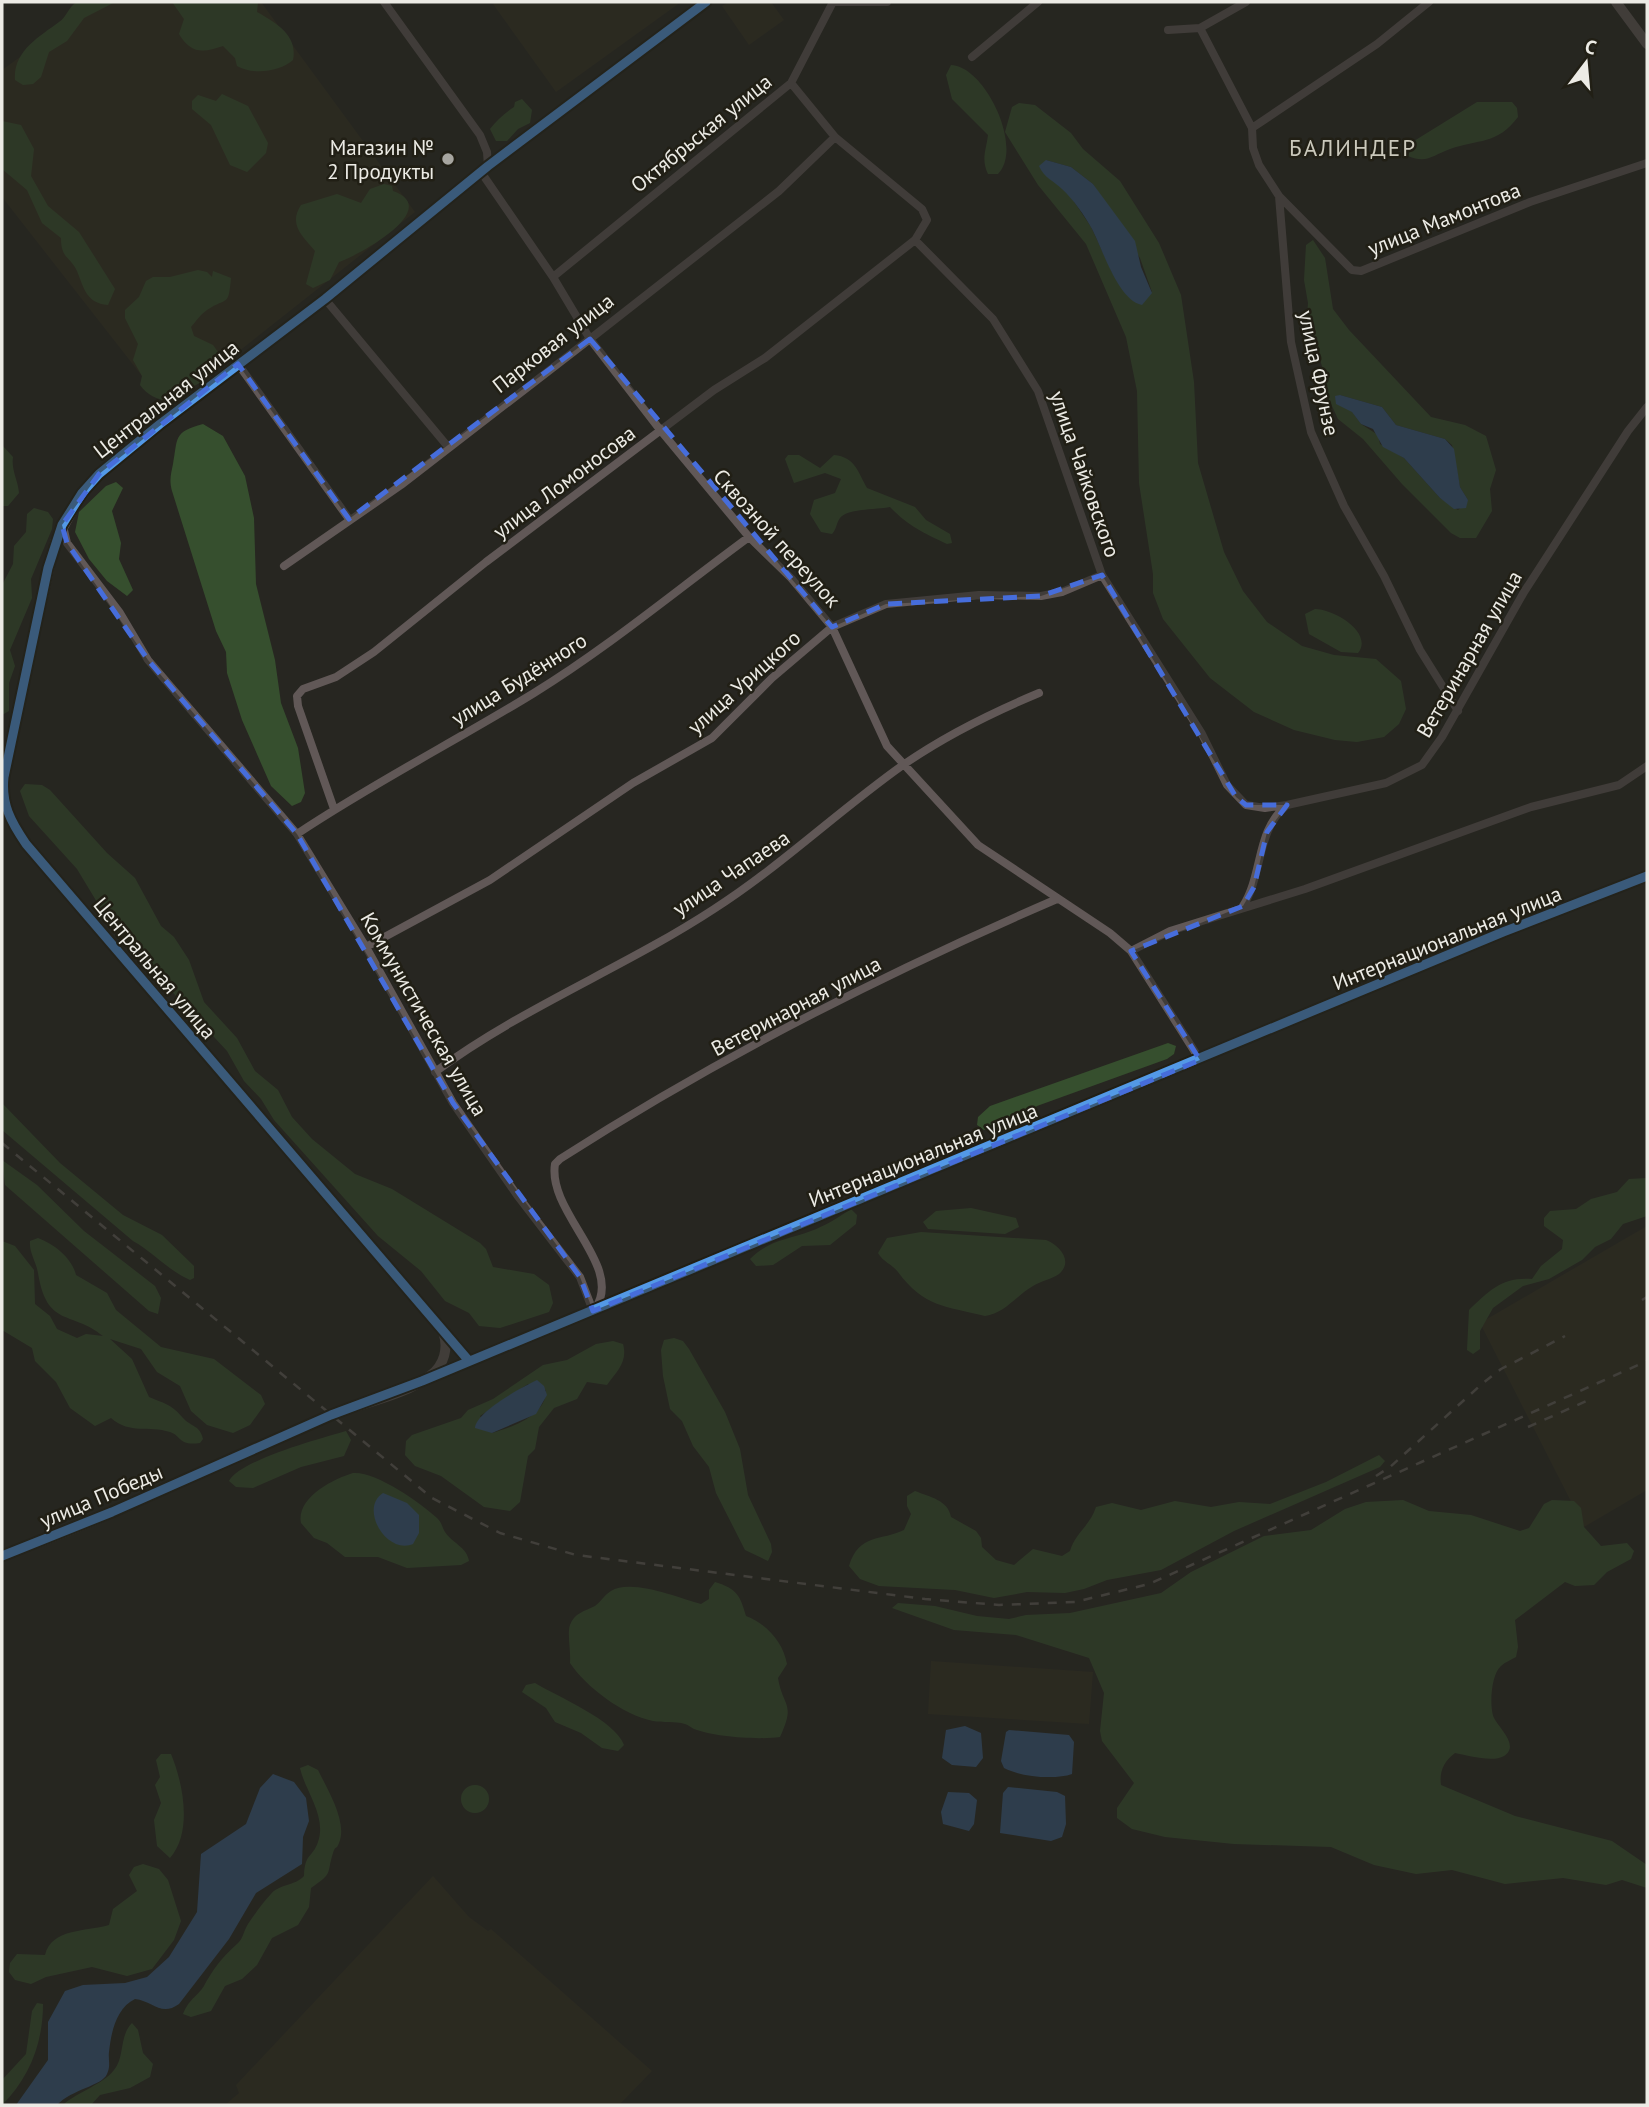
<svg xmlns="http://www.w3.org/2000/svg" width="1649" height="2107" font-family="'PT Sans',sans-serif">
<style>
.built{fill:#323021}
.green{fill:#364f2e;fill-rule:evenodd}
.water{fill:#385a81}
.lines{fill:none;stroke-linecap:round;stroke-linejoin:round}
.street{stroke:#615857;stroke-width:8}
.secondary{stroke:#635a58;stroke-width:10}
.rail{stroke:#625d5a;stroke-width:2.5;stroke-dasharray:9 9;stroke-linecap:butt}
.cycleway-casing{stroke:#211f15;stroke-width:13}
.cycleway{stroke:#5399e6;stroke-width:9}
.marked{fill:none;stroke:#466ddb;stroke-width:5;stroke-dasharray:14 9;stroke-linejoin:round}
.poi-dot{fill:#a7a6a0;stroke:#211f15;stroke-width:2.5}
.labels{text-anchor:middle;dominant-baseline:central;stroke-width:5;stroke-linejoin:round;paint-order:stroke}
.street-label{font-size:21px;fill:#ecebe5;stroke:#211f15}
.poi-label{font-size:21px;fill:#ecebe5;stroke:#211f15;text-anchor:end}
.neighbourhood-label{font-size:23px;letter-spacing:2px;fill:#cac8bb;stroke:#211f15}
</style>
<rect width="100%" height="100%" fill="#272621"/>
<!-- built -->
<path class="built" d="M96 2H261L415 212 167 408 2 197V70Z
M496 2H681L556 92 493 4Z
M729 2H771L784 20 749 45 722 6Z
M1647 1226V1490L1584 1527 1480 1323Z
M931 1661 1093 1672 1089 1724 928 1714Z
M433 1876 469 1917 488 1931 491 1929 652 2071 619 2105H225L239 2093 236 2085Z"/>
<!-- green -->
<path class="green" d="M77 2H115L84 18 67 41 49 52 41 77 33 84 23 85 15 80C13 51 39 37 59 22 67 17 68 7 77 2Z
M172 2H258L257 12C276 23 298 35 293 60 280 72 252 75 237 66L235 58 223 46C203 53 191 54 179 34L184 19Z
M951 65C985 66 1024 148 998 174H988C981 159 986 151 988 135L952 99 946 75Z
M222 94 248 106 268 143 266 153 247 172 230 165 211 125 192 109V101L198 95 216 101Z
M522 99 532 110 530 123 518 129 507 141H496L490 129C497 120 505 113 514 107L515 102Z
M1477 102H1512L1517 108 1518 117C1497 145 1478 139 1450 149 1433 155 1427 164 1408 156L1414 141Z
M1019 103 1035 105 1071 133 1083 149 1120 181 1159 243 1181 295 1194 382 1198 463 1224 552 1243 591 1267 622 1302 646 1334 655 1376 659 1401 681 1406 709 1399 724 1384 737 1357 742 1335 740 1294 730 1254 712 1210 678 1163 619 1153 593V574L1139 483 1137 391 1126 337 1086 244 1038 185 1005 132 1012 107ZM1046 160 1071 167 1093 184 1140 258 1152 292 1112 272 1091 227Z
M2 121 21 125 34 149 31 176 48 206 79 232 115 289 108 305C86 303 84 288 77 271 70 256 61 259 61 238L42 223 27 190 2 169Z
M384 184 392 186 393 191C444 209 357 256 339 262L330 280 313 288 306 284 315 251C303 236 288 225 301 205L337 194 361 203 370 189Z
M1313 240 1325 258 1333 309 1349 330 1431 417 1465 425 1486 436 1496 470 1490 489 1492 511 1476 538H1460L1451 533 1402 484 1363 439 1338 419 1326 393V379L1307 318 1308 303 1304 280 1306 245ZM1340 395 1382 407 1396 425 1445 439 1452 445 1460 487 1468 500 1458 510 1440 498 1404 458 1380 444 1378 435 1361 424Z
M198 270 207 272 212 277 213 271 231 278C228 308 228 296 207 310 201 314 196 321 191 327L194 336 213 345 218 352 207 364 202 382 179 393 174 400C160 402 148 396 140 385L142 376 133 360 138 344 125 318V310L139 297 146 281 153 277H170Z
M203 424 223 436 245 476 254 518 256 584 275 660 281 703 298 748 305 793 301 802 292 806 271 786 242 720 227 673 226 652 216 631 172 491C169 480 171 474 173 464 178 438 173 432 203 424Z
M2 445 13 457C11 470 18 480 19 493L8 506H2Z
M788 455H799L820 468 834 455C855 457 858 472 867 488L915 507 926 520 950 534 952 543 947 544C924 533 908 526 890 507 876 510 848 508 840 518 836 523 837 529 832 534L821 532 810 514 814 500 835 493 841 479 825 473 794 483 785 459Z
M116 482 123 488 112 511 121 543 119 559 133 590 127 596 107 581 89 559 75 532 79 512 106 486Z
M34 508 48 512 53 519 52 529 31 579 32 598 10 650 15 666 9 683V711L2 715V585L13 564 14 546 26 532 27 514Z
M1315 609C1334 609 1374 633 1358 653L1341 652 1309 634 1305 614Z
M25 784 42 785 50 790 107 853 135 878 161 926 174 937 189 960 204 1002 237 1038 255 1071 278 1090 292 1117 312 1139 355 1174 392 1189 480 1243 486 1249 493 1267 534 1274 549 1285 553 1303 549 1312 500 1328 479 1326 469 1313 445 1301 421 1271 378 1236 274 1120 261 1099 244 1081 227 1051 112 927 77 869 29 816 20 791Z
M1168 1043 1176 1046 1174 1054 1167 1059 1037 1106 1008 1126 984 1130 977 1125 978 1117 990 1106Z
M2 1103 60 1163 123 1215 162 1235 194 1266V1278L190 1280C169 1271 153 1252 133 1241L2 1130Z
M2 1160 37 1185 84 1231 155 1286 161 1298 158 1314 149 1311 5 1185Z
M1647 1178V1216L1623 1224 1611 1239 1595 1247 1582 1260 1549 1279 1523 1286 1493 1308 1480 1331V1349L1473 1354 1467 1350 1469 1310C1490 1290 1502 1277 1532 1279L1541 1266 1562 1249 1563 1240 1544 1226V1218L1550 1211 1576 1209 1591 1199 1617 1192 1629 1179Z
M971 1208 1016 1218 1019 1227 1005 1234 928 1229 923 1222 936 1211Z
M851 1209 857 1215 856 1224 830 1245 802 1246 773 1265 756 1266 750 1259C769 1240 787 1240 811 1231 823 1227 841 1216 851 1209Z
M921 1232 1046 1240C1059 1245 1074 1261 1059 1274 1052 1279 1041 1281 1033 1286 1017 1295 1004 1314 985 1316 945 1306 924 1307 898 1272 892 1264 883 1262 878 1253L887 1238Z
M38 1238C54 1244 72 1258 76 1275L107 1293 116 1310 161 1347 214 1359 261 1395 265 1404 250 1425 233 1433 207 1425 191 1411 180 1386 157 1372 141 1349 110 1339 132 1359 149 1397C166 1404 172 1405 183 1418 191 1427 200 1425 203 1439L200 1443C178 1446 182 1436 170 1432 148 1425 131 1435 111 1418L95 1426 70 1408 56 1382 35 1361 32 1348 2 1330V1241L15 1246 34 1270 35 1304 50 1316 57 1329 77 1338 86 1334 103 1336C71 1310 47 1328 38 1273 36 1261 29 1253 30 1241Z
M674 1338 683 1341 689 1349 725 1412 740 1449 748 1495 771 1544 772 1552 768 1561 745 1550 716 1493 709 1467 693 1446 682 1421 670 1409 663 1376 661 1350 664 1340Z
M613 1341 623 1344C628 1362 617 1371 607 1385L587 1382 577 1399 554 1408 539 1427 535 1449 528 1456 520 1502 510 1511 484 1507 441 1476 415 1466 405 1455 406 1441 412 1435 461 1418 468 1410 493 1399 543 1365 567 1360 596 1344ZM528 1384 546 1390C547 1415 513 1427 492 1433L480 1416Z
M346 1431 351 1440 344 1456 301 1467 253 1488 236 1487 229 1481C240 1460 322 1438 346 1431Z
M1379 1455 1385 1461 1380 1467 1234 1531 1161 1570 1107 1580 1084 1589 1065 1593 1027 1592 994 1598 955 1590 879 1586 860 1579 849 1566C859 1533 882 1541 904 1530L911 1514 907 1506V1496L915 1491C930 1497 948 1500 951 1517L976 1531 981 1538 982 1547 996 1560 1014 1565 1033 1549 1062 1556 1070 1551C1075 1533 1090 1526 1096 1507L1112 1503 1141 1510 1175 1501 1211 1507 1239 1502 1270 1504 1326 1482Z
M353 1473C375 1471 420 1502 437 1518 442 1523 442 1527 445 1532 452 1543 467 1547 469 1561L461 1565 407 1568 378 1557H345L327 1543 314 1538 301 1523C296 1498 333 1479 353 1473Z
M1403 1500 1429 1511 1471 1515 1520 1531 1529 1528 1544 1504 1552 1500 1574 1501 1581 1508 1584 1527 1601 1546 1627 1543 1634 1551 1631 1559 1607 1572 1594 1585 1575 1586 1565 1582 1515 1620 1518 1647 1516 1657C1511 1660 1505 1662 1501 1666 1491 1674 1489 1707 1494 1718 1499 1728 1520 1746 1504 1756 1492 1763 1467 1755 1455 1753 1444 1761 1439 1772 1441 1785L1515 1816 1612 1841 1647 1865V1888L1622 1880 1606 1885 1563 1878 1505 1884 1452 1870 1416 1874 1374 1865 1331 1847 1234 1844 1165 1837 1132 1829 1117 1818V1808L1134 1783 1102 1741 1100 1731 1104 1693 1089 1658 1016 1635 954 1630 892 1608 898 1603 935 1606 977 1616 1009 1619 1026 1615 1070 1613 1161 1593 1191 1572 1264 1536 1311 1530 1345 1509 1366 1502Z
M715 1582C737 1589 740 1595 746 1616 767 1624 783 1642 787 1664L778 1678C783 1708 796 1702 780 1737 758 1740 715 1737 694 1729 690 1727 689 1725 685 1724 675 1721 663 1723 653 1721 623 1715 586 1687 570 1663 571 1651 567 1633 570 1625 574 1613 585 1611 595 1606 601 1602 604 1595 611 1591 631 1578 679 1598 701 1604L709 1599V1590Z
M535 1683C558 1697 615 1720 624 1745L618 1751 602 1748 581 1733 555 1722 546 1708 522 1692 526 1685Z
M161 1754H171C183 1783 193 1832 170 1858L157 1846 154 1820 161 1803 155 1785 160 1777 156 1760Z
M308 1765 318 1770C327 1789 348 1822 339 1843 336 1851 336 1844 333 1853 326 1875 334 1872 311 1888L309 1907 298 1925 272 1938 257 1965 242 1979 225 1986 211 2011 191 2017 183 2014C190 1997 199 1996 205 1984 216 1965 222 1958 238 1943 243 1939 244 1930 248 1924 255 1914 263 1902 271 1894 279 1884 295 1886 304 1876 305 1852 312 1859 318 1842 327 1816 305 1791 300 1768Z
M461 1799a14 14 0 1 1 28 0a14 14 0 1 1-28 0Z
M143 1864 159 1869 168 1880 181 1921 174 1940 152 1969 127 1976 92 1967 46 1977 31 1984 15 1980 9 1972 10 1963 17 1954 45 1955C52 1928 85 1932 109 1925L113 1909 137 1891 129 1875 134 1867Z
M37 2003 43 2004C43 2044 29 2078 2 2105V2080L26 2054 32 2011Z
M132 2023 138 2030 143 2053 153 2064 150 2077 130 2088 100 2095 91 2105H63C77 2092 104 2084 114 2070 125 2057 119 2036 132 2023Z"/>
<!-- water -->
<path class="water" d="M1046 160 1071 167 1093 184 1135 241 1141 267 1152 293 1142 305C1118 300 1103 250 1092 229 1085 216 1073 199 1062 189 1054 181 1044 178 1039 166Z
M1340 395 1382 407 1396 425 1445 439 1454 449 1460 487 1468 500 1466 508 1454 509 1440 498 1404 458 1383 447 1373 429 1361 424 1352 412 1336 404 1335 396Z
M537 1380 544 1386 547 1395 536 1414 492 1433 475 1428C476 1412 522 1387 537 1380Z
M383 1493 407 1503 419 1515V1533L413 1544C386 1555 359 1508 383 1493Z
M965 1726 981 1733 983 1758 976 1767 952 1765 942 1758 946 1730Z
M1009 1730 1069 1735 1074 1742 1072 1774C1055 1780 1021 1777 1004 1768L1001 1761 1006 1732Z
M273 1774 294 1782 306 1798 309 1821 303 1837 302 1864 256 1893 229 1939 179 2004C161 2017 153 2001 135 1999 116 2008 111 2033 109 2052 108 2059 111 2066 107 2074 102 2086 72 2089 57 2105H16L48 2060V2022L65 1991 83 1985 125 1983 147 1977 169 1957 197 1912 201 1854 246 1824 260 1788Z
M1008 1787 1057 1792 1065 1796 1066 1824 1062 1837 1051 1841 1000 1833 1003 1793Z
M948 1792 969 1793 977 1800 974 1824 969 1831 943 1824 941 1812Z"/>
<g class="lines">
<!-- street -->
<path class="street" d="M384 2 480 135 487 152 488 166
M1200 28 1252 128 1253 148 1259 165 1279 196 1291 342 1311 432 1344 506 1384 576 1420 650 1458 711
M1168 30 1200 28 1246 2
M972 57 1038 2
M1252 128 1377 44 1429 2
M481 172 553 277 590 339 661 431 749 537 791 578 832 627 887 746 978 845 1110 933 1131 951 1200 1060
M1279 196 1352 270 1361 271 1530 202 1647 163
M915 240 993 319 1038 391 1102 575 1202 734 1227 785 1246 805 1265 808 1287 805 1386 783 1422 765 1442 737 1524 592 1628 431 1647 407
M553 277 791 83 833 2H887
M325 299 449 448
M238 364 349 519
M63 526 67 543 120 613 148 660 297 834 366 947 453 1103 517 1195 580 1277 593 1311
M284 566 401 485 590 339 779 191 835 137
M334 809 298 706 297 696 303 689 336 677 374 652 486 562 714 390 765 358 915 240 927 220 922 209 835 137 791 83
M297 834C373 783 456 741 534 693 610 646 678 589 749 537
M1243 906C1263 875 1256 830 1286 806
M366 947 490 880 633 783 712 738 772 678 832 627 886 604 979 595 1041 596 1062 592 1102 575
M1131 951 1170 931 1305 889 1531 807 1619 785 1647 766
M435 1072C521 1008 624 968 714 909 781 866 838 811 903 765 946 735 991 713 1039 693
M595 1309C625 1266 547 1213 555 1164L560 1159C717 1058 885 973 1057 899
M445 1334 469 1361
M431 1377 1503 932 1647 876"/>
<!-- secondary -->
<path class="secondary" d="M1616 2 1647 44
M2 1556C113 1517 219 1464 326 1417 359 1403 403 1397 431 1375 444 1365 449 1348 443 1332L26 844C8 817 0 798 6 766L55 542 82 493 99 474 160 424 325 299 488 166 706 2"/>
<!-- rail -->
<path class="rail" d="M2 1143 432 1498 500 1533 576 1555 925 1599 999 1605 1075 1602 1149 1584 1647 1361
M1642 1300 1647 1297
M1528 1427 1591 1399
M1376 1476 1390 1467 1483 1383 1501 1369 1565 1336"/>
<!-- cycleway casing -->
<g class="cycleway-casing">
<path id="cycleway" d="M469 1361 26 844C11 822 1 804 4 777L48 568 62 525 82 493 99 474 160 424 325 299 488 166 706 2
M2 1556 112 1512 331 1415 422 1381 1503 932 1647 876"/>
</g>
<!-- cycleway -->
<use href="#cycleway" class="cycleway"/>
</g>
<!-- marked area -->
<path d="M0 0H1649V2107H0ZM590 339 832 627 886 604 1041 596 1102 575 1236 797 1246 805H1287L1267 832 1254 887 1243 906 1131 951 1200 1060 593 1311 580 1277 453 1103 297 834 148 660 67 543 62 525 99 474 238 364 349 519Z" fill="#272621" fill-opacity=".55" fill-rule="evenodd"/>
<path class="marked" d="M590 339 832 627 886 604 1041 596 1102 575 1236 797 1246 805H1287L1267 832 1254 887 1243 906 1131 951 1200 1060 593 1311 580 1277 453 1103 297 834 148 660 67 543 62 525 99 474 238 364 349 519Z"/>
<!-- markers -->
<circle class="poi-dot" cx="448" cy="159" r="7"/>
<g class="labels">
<!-- street labels -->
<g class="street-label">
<text transform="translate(701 133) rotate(-39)">Октябрьская улица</text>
<text transform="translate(1444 219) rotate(-22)">улица Мамонтова</text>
<text transform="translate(553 343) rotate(-38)">Парковая улица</text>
<text transform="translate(1319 373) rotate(78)">улица Фрунзе</text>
<text transform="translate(166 399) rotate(-38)">Центральная улица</text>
<text transform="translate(1085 474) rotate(71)">улица Чайковского</text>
<text transform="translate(564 482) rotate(-37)">улица Ломоносова</text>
<text transform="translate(777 538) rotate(48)">Сквозной переулок</text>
<text transform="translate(1469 654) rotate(-60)">Ветеринарная улица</text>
<text transform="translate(519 679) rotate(-32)">улица Будённого</text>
<text transform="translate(744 682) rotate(-42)">улица Урицкого</text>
<text transform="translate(731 873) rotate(-34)">улица Чапаева</text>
<text transform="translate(1447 938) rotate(-22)">Интернациональная улица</text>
<text transform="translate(155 968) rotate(50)">Центральная улица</text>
<text transform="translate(796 1006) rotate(-28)">Ветеринарная улица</text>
<text transform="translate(424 1014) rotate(60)">Коммунистическая улица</text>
<text transform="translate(923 1155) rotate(-22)">Интернациональная улица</text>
<text transform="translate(101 1496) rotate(-23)">улица Победы</text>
</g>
<!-- poi labels -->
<g class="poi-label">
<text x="434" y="147">Магазин №<tspan x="434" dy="24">2 Продукты</tspan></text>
</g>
<!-- neighbourhood labels -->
<g class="neighbourhood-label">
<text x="1353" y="147">БАЛИНДЕР</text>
</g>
</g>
<!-- border -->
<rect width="1649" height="2107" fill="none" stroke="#ecebe5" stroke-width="7"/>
<!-- north arrow -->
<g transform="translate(1586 63) rotate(16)" stroke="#211f15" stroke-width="5" paint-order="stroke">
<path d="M0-5L12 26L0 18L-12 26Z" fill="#ecebe5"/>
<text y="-10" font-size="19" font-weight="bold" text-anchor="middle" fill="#ecebe5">С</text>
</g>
</svg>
